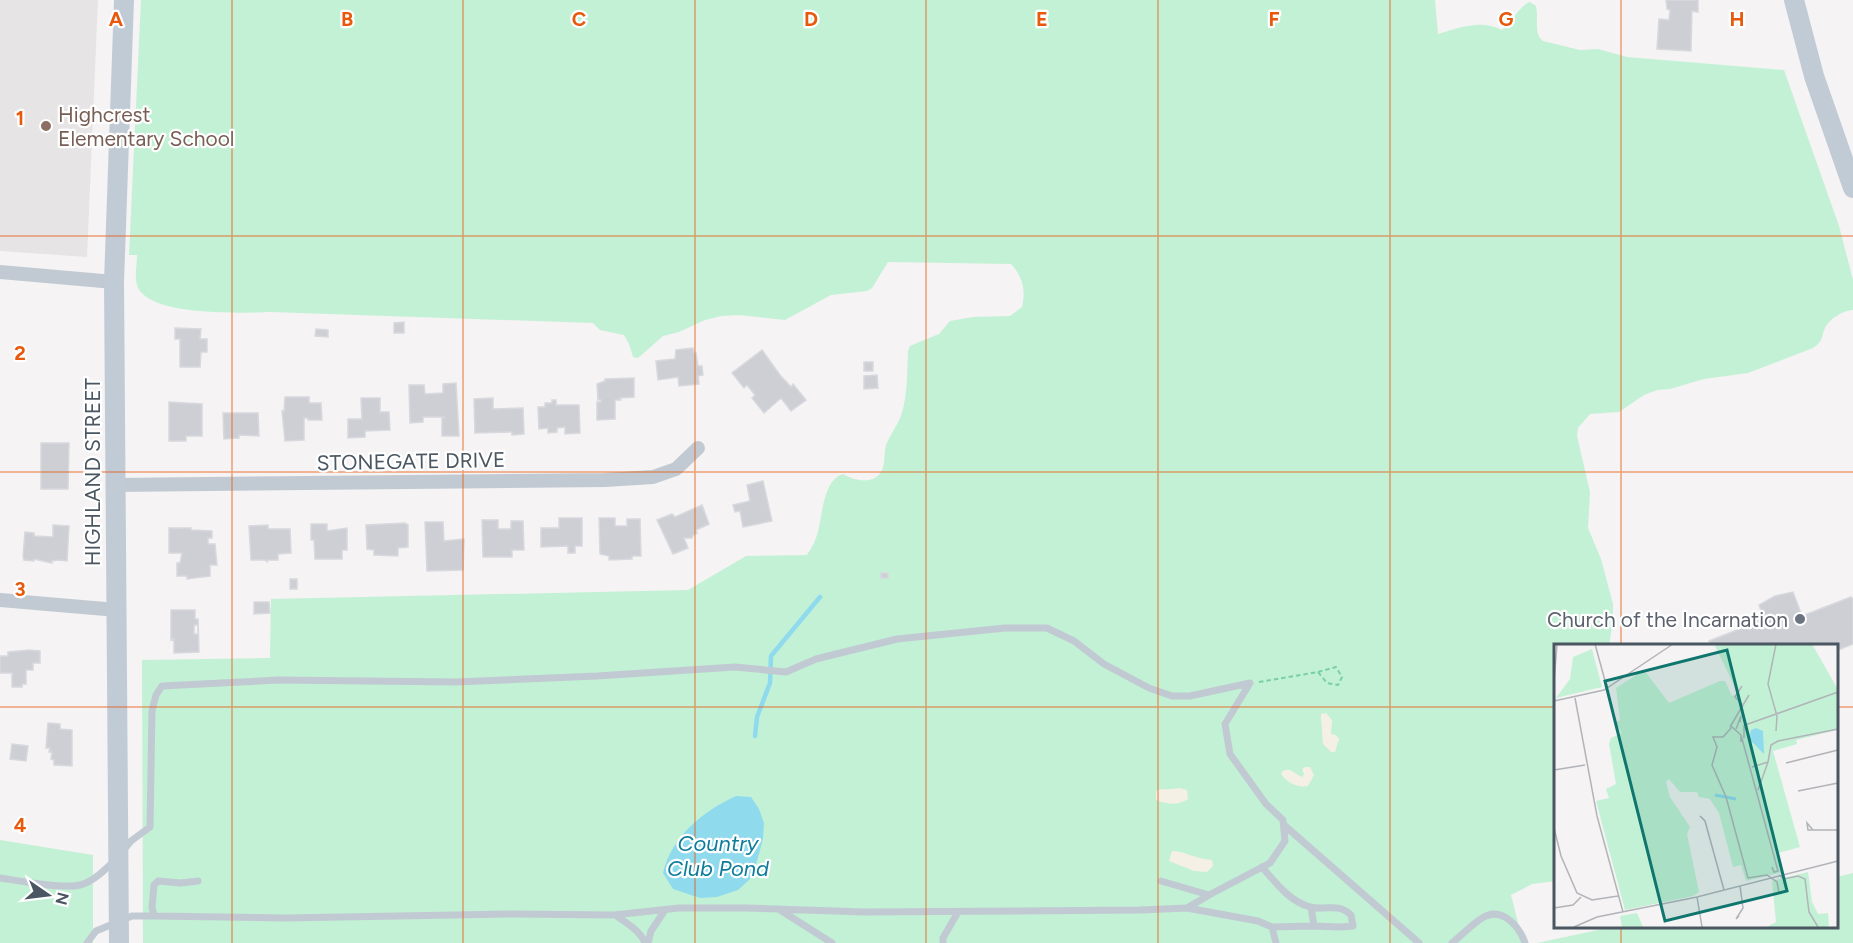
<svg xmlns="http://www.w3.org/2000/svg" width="1853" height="943" font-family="Figtree,sans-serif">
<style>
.education{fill:#e6e4e5}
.green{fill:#c3f1d5}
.sand{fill:#f5f0e5}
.water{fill:#90daee}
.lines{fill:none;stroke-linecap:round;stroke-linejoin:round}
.stream{stroke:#90daee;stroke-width:4.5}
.building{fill:#cdcfd5;stroke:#d7d9de;stroke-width:1.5;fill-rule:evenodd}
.path{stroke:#7ad0a6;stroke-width:2;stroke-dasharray:4.5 3;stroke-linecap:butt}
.lane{stroke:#c1cad2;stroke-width:7}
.street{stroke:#c1cad2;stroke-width:14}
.secondary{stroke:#c1cbd6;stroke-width:20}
.grid{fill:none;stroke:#e8590c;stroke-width:1.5;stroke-opacity:0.55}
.education-dot{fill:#8d6e63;stroke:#fff;stroke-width:2}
.worship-dot{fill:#6b7280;stroke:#fff;stroke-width:2}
.labels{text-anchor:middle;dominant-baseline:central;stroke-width:4.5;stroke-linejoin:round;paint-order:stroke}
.education-label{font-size:21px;fill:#785e54;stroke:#fff;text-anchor:start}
.street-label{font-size:21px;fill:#4a5661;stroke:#fff}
.worship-label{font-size:21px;fill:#5b616d;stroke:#fff;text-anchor:end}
.water-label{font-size:22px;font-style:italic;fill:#0c7c9b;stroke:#fff}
.inset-river{fill:none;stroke:#90daee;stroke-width:3}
.inset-road{fill:none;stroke:#b1b4b9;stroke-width:1.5}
.view{fill:#0f766e;fill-opacity:0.15;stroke:#0f766e;stroke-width:3}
.inset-edge{fill:none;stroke:#4a5661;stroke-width:3}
.grid-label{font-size:20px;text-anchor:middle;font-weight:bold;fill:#e8590c;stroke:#fff;stroke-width:4.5;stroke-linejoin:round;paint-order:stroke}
</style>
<rect width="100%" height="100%" fill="#f5f3f3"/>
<!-- education -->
<path class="education" d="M0 0H98L87 257 0 251Z"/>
<!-- green -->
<path class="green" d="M141 0H1435L1438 34C1460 28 1480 19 1502 30 1510 23 1522 4 1530 2L1536 6C1539 18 1533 33 1543 41L1580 50 1598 49 1627 57 1784 70 1839 226 1853 280V310C1844 310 1829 319 1825 328 1821 337 1823 342 1813 348L1748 373 1704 379 1670 389 1657 390 1644 395 1619 412 1590 414 1578 428 1577 436 1590 492 1588 528 1601 559 1613 604V620L1609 646H1556V881L1532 884 1511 895 1523 943H143L142 660 270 658 271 599 688 590 746 556 807 555C810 550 814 544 816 538 823 521 821 481 843 474 855 481 876 486 883 468 885 461 884 453 886 445 890 435 897 426 901 416 908 394 907 373 908 351L910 346 939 334 950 321 973 317 1010 316 1022 307C1026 290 1023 277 1011 264L888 262 872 288 867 291 831 295 785 320 740 315 721 316 705 320 679 332 663 336 638 358 633 357 629 344 624 335 600 330 593 323 271 312C241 313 159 316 140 291 133 282 137 266 137 255H129Z
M0 840 93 855V943H0Z
M1853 873V943H1537L1612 927 1836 926 1837 877Z"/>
<!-- sand -->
<path class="sand" d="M1326 713 1332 720 1331 734 1336 735 1339 739 1335 752H1331L1323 744 1321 717V714Z
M1305 767H1310L1314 775 1308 786C1298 788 1287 783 1281 774L1283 771C1292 767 1294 774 1302 777L1304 774 1302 769Z
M1179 788 1187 790 1188 799C1178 806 1166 804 1156 800V791C1160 788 1172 790 1179 788Z
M1172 851C1183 851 1197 859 1212 860L1213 866 1207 872 1194 871 1169 861Z"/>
<!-- water -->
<path class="water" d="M736 796 751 797 759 809 764 823 763 839 757 861 750 879 738 890 717 897 700 898 673 889 663 873C671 837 703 811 736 796Z"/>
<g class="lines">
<!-- stream -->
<path class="stream" d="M755 736 757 717 770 683 771 656 820 597"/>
</g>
<!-- building -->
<path class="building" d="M1666 0H1698V12L1692 11 1691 51 1657 49 1659 19 1669 20 1670 10 1667 9Z
M404 322V333H394V323Z
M175 328 201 329 200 339H207V352H201L200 367H180V339H175Z
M316 329 328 330V337L315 336Z
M693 348 694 353H696L698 366H702L703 375 698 376 699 384 679 386 678 377 658 380 656 361 675 359 676 350Z
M762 350 780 375 791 387 793 384 806 400 791 411 781 398 764 413 752 398 755 395 747 385 744 388 732 373Z
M864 362H873V371H864Z
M877 375 878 388 864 389V376Z
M634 378V397L620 398 621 400H615V419L597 420V402H601V400H598L597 384 605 381V379Z
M456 383 459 436H442V418L445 417H423V422L410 423 409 385H424L425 394 443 393V384Z
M285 397H309V403H321L322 420H308V418H304V440L285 441 282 411H284Z
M361 398H380V412H389L390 430 365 431V437L348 438V419H362Z
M493 398V409L523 408 524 434 512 435V432L475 433 474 399Z
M552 400H556V405H579L580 433 565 434V427L557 428V432L548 433V428L539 429 538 407H545V403H552Z
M169 402 202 404V436H186V441H169Z
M223 413H258L259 436 239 435V438L224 439Z
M41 443H69L68 489H41Z
M763 481 772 521 743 527 740 511 735 512 733 505 750 501 747 485Z
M702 505 709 524 696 530 697 533 693 535 692 538H684L688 548 673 554 657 520 672 514 675 517Z
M559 518H582V546H575V553H568V546L541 547V528H559Z
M599 518H615V526H627V519H640L641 556H632V559L609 560V556L600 554Z
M482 520H498V529H511V521H523L524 550H512V557H483Z
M425 522H443L444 541 464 539 463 570 427 571Z
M405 523 408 525V547L398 548V556L374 555V550L367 549 366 525Z
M311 524H327V531L347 528V550H342V559H315L314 540H311Z
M53 525 69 526 67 561 58 560 52 561V563L34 559V561L24 560 23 557 25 532 34 533V536L53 537Z
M268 525V529H290L291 553 278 554V560H268L267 562 265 560H251L249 526Z
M169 528H191V530L212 531V538H208V544H215L217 565H210V576L187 579V576H177V563H180L182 553H169Z
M881 573H888V578H881Z
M290 579H297V589H290Z
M1793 592 1802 616 1851 597 1853 599V644L1836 651V646H1711L1709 641 1742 628 1739 622 1762 613 1759 605 1775 596Z
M254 602H269L270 613 254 614Z
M171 610H195V619H198L199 652 174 653V639L171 640ZM194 625H198V634H194Z
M29 650 40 651V663H33V670H26V684H22V687H12V673H0V656H8V652Z
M48 723 60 724V729L72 730V766L54 765V760L51 759 52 752H49L50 748H46Z
M12 744 28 746 26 761 10 759Z"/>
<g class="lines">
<!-- path -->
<path class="path" d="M1259 682 1318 672 1327 683 1338 685 1342 677 1336 667 1318 672"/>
<!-- lane -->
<path class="lane" d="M1284 825 1419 943
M122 852 131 841 150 827 152 711 156 695 162 686 278 680 456 682 597 676 735 667 786 672 816 659 897 639 1005 628H1047L1074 641 1104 664 1149 688 1172 696H1190L1250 683 1225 724 1230 754 1266 804 1283 820 1285 841 1270 863 1209 895
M1262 867C1276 883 1289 901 1310 907 1326 911 1337 902 1351 915L1353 926 1340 927 1314 926 1311 907
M0 878C20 881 62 889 80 885 93 882 106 869 115 860
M198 881 181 883 158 881 154 885 152 907 154 916 286 918 513 914 614 915 679 908H746L863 912 1140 910 1187 908 1209 895 1161 881
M1187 908 1258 921 1272 927 1276 943
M780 910 832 943
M615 915C625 922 640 930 645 943
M1272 927 1314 926
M87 943 96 931 132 916H154
M648 943 651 931 665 910
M943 943V938L958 912
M1452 943C1461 936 1476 920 1486 916 1504 908 1520 928 1525 943"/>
<!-- street -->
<path class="street" d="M0 272 114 282
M115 485 605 480 653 477 676 469 698 448
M0 600 117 610"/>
<!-- secondary -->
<path class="secondary" d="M1794 0 1814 76 1853 188
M119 943 114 282 124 0"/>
</g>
<!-- grid -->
<path class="grid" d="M232 0V943M463 0V943M695 0V943M926 0V943M1158 0V943M1390 0V943M1621 0V646M0 236H1853M0 472H1853M0 707H1556M1836 707H1853M1621 926V943"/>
<!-- markers -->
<circle class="education-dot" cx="46" cy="126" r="6"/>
<circle class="worship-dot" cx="1800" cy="619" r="6"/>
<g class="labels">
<!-- education labels -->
<g class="education-label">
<text x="58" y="114">Highcrest<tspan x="58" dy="24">Elementary School</tspan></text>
</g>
<!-- street labels -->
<g class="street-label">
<text transform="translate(411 461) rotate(-1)">STONEGATE DRIVE</text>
<text transform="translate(92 472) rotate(-90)">HIGHLAND STREET</text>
</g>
<!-- worship labels -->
<g class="worship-label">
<text x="1788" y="619">Church of the Incarnation</text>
</g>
<!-- water labels -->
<g class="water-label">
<text x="718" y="843">Country<tspan x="718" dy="25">Club Pond</tspan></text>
</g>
</g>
<!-- overview -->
<g transform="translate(1554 644)">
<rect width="284" height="284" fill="#f5f3f3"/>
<path d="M160 0H258L283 44V86L242 96 243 100 219 107 246 203 224 209 229 228 192 237 187 221 179 223 165 169 156 155 145 153 143 148H126L115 135 112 138 116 153 136 183 133 190 145 248 139 252 71 266 42 157 55 154 52 145 62 140 55 100 57 94 68 89 61 79 66 76 62 44 90 26 115 59 166 37H171L178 52 184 49ZM38 5 48 43 2 54 16 35 19 13ZM254 228 258 258 264 270 274 269 275 283H213L222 278 218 237ZM83 269 89 283H68L66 272Z" fill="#c3f1d5"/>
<path d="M202 84 209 87 210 110 195 95 197 86Z" fill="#90daee"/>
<path class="inset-river" d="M161 151 182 155"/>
<path class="inset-road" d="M41 0 53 44M0 37 3 1M188 42 181 53 188 60M21 54 43 172 69 268M0 57 50 46 119 0M176 83 195 51M182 85 187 72 186 78M222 87 223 72 214 40 222 0M187 91 178 83 169 93H159L163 103 158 121 172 153 194 234 213 231 223 238 225 249M190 94V82L194 80 284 48M187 98V91L224 227 220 228 218 223M214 118 217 101 224 97 284 85M232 119 284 106M198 123 214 118 204 146M0 126 31 121M244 147 284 139M146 172 151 177 170 246M0 184 7 212 23 249 38 256 64 252M259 186 253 179 254 186H284M225 231 230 235 244 232 251 235 255 268 264 283M143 253 148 283M0 264 19 261 27 253M185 272 182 275 189 264 186 242M20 283 43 273 143 253 284 217"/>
<path class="view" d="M173 6 233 247 111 277 51 37Z"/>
<rect width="284" height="284" class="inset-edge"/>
</g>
<g class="grid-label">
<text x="116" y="26">A</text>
<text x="347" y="26">B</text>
<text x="579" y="26">C</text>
<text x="811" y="26">D</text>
<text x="1042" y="26">E</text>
<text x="1274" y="26">F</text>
<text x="1506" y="26">G</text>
<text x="1737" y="26">H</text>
<text x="20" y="125">1</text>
<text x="20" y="360">2</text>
<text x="20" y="596">3</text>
<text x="20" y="832">4</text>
</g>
<!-- north arrow -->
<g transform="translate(48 895) rotate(104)" stroke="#ffffff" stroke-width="4.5" paint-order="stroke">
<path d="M0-4.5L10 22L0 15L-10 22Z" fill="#4a5661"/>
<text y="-9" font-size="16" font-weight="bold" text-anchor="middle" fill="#4a5661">N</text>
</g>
</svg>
